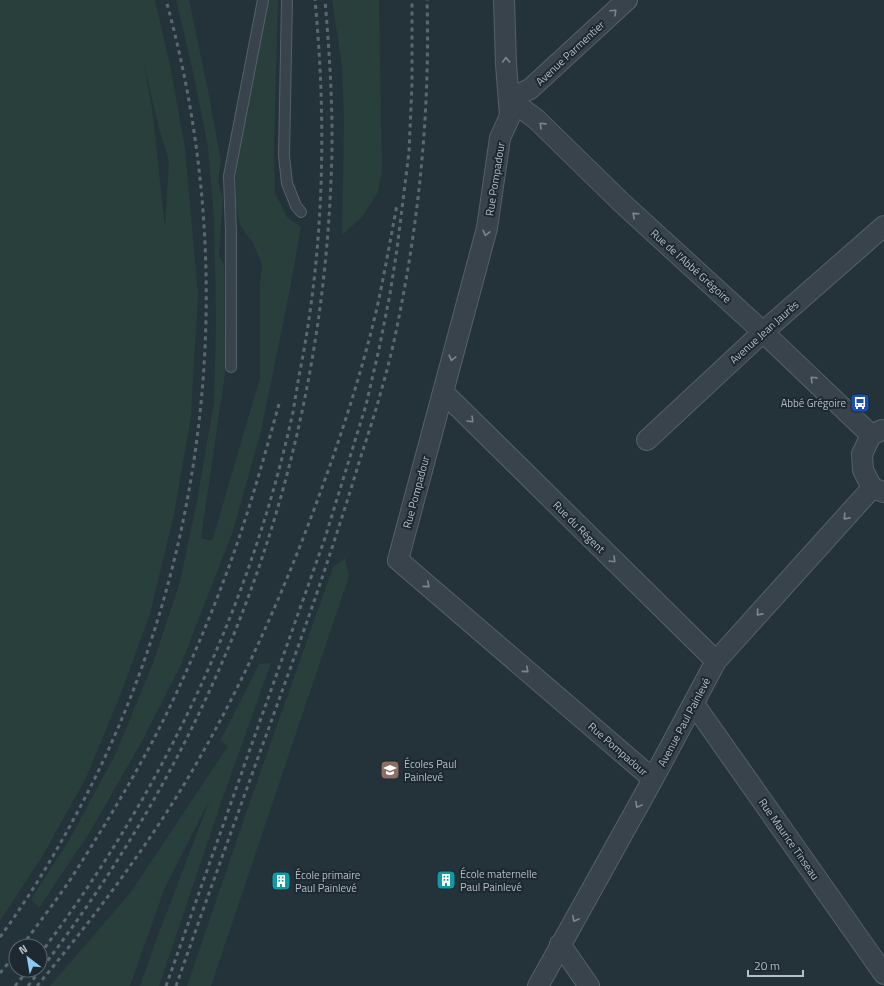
<svg xmlns="http://www.w3.org/2000/svg" width="884" height="986" font-family="'Titillium Web',sans-serif">
<style>
.green{fill:#293f3b;fill-rule:evenodd}
.lines{fill:none;stroke-linecap:round;stroke-linejoin:round}
.lane-casing{stroke:#566169;stroke-width:12}
.street-casing{stroke:#566169;stroke-width:22}
.lane{stroke:#38434b;stroke-width:10}
.street{stroke:#38434b;stroke-width:20}
.rail{stroke:#5a6972;stroke-width:3;stroke-dasharray:4 4;stroke-linecap:butt}
.oneway{stroke:#7c878f}
.labels{text-anchor:middle;dominant-baseline:central;stroke-width:4;stroke-linejoin:round;paint-order:stroke}
.street-label{font-size:11px;fill:#b3bec6;stroke:#1d2830}
.poi-label{font-size:11px;fill:#b3bec6;stroke:#1d2830;text-anchor:start}
</style>
<rect width="100%" height="100%" fill="#24323a"/>
<!-- green -->
<path class="green" d="M0 0H155L170 65 185 148 198 295 191 416 174 515 150 614 120 696 86 778 43 855 0 921ZM144 65 159 128 169 161 165 227 152 108Z
M176 0H189L207 85 221 161 218 181 223 197 219 256 224 264 225 374 201 538 212 541 260 378V283L262 264 252 242 240 225 236 207V169L267 0H278L274 148 275 193 287 217 301 227 289 294 261 431 233 531 180 667 141 743 90 832 39 908 31 899 68 842 116 753 153 663 180 582 197 501 214 402 216 319 214 219 208 147 191 63Z
M332 0H379L382 171 378 192 363 216 342 235 344 121 342 67Z
M345 558 349 576 211 986H187L246 813 333 567Z
M271 663 222 800 159 986H140L155 943 210 799 164 890 130 986H50L131 892 228 746 220 741 259 664Z"/>
<g class="lines">
<!-- lane casing -->
<g class="lane-casing">
<path id="lane" d="M287 0 284 156 287 183 296 206 301 212
M231 367V231L229 176 263 0"/>
</g>
<!-- street casing -->
<g class="street-casing">
<path id="street" d="M504 0 506 64 510 116 500 138 487 228 398 560 653 779
M509 99 536 119 622 203 763 332 871 435
M509 99 530 89 627 0
M443 392 716 661
M882 430 871 435 862 454 863 470 872 488 884 492
M647 440 763 332 884 226
M694 704 884 974
M560 944 589 986
M538 986 653 779 716 661 872 488"/>
</g>
<!-- lane -->
<use href="#lane" class="lane"/>
<!-- street -->
<use href="#street" class="street"/>
<!-- rail -->
<path class="rail" d="M0 937C36 888 67 834 94 780 213 539 238 259 166 0
M22 946C38 924 55 902 70 880 104 827 137 773 165 717 194 657 220 595 241 532 255 490 267 447 279 404
M40 954C161 794 250 608 293 412 295 400 297 388 299 376 324 253 327 125 315 0
M0 973 16 954
M15 986 28 970
M28 986C213 752 319 479 331 180 334 120 330 60 325 0
M37 986C87 926 135 863 177 796 235 702 281 600 319 496 341 436 361 375 376 312 384 277 390 241 397 205
M166 986 325 538 366 405 379 349 390 294 397 249 409 152 412 84V0
M176 986C220 861 266 737 310 613 328 561 345 509 361 456 376 411 390 364 399 317 420 213 430 106 427 0"/>
</g>
<!-- one-way arrows -->
<defs><path id="oneway-chevron" d="M-2-3.5L2.5 0L-2 3.5" fill="none" stroke-width="1.6" stroke-linecap="round" stroke-linejoin="round"/></defs>
<g class="oneway">
<use href="#oneway-chevron" transform="translate(614 12) rotate(-43)"/>
<use href="#oneway-chevron" transform="translate(506 60) rotate(-92)"/>
<use href="#oneway-chevron" transform="translate(542 125) rotate(-136)"/>
<use href="#oneway-chevron" transform="translate(635 215) rotate(-138)"/>
<use href="#oneway-chevron" transform="translate(486 233) rotate(104)"/>
<use href="#oneway-chevron" transform="translate(452 358) rotate(105)"/>
<use href="#oneway-chevron" transform="translate(813 379) rotate(-136)"/>
<use href="#oneway-chevron" transform="translate(471 420) rotate(45)"/>
<use href="#oneway-chevron" transform="translate(846 517) rotate(132)"/>
<use href="#oneway-chevron" transform="translate(613 560) rotate(45)"/>
<use href="#oneway-chevron" transform="translate(427 585) rotate(41)"/>
<use href="#oneway-chevron" transform="translate(759 613) rotate(132)"/>
<use href="#oneway-chevron" transform="translate(526 670) rotate(41)"/>
<use href="#oneway-chevron" transform="translate(638 805) rotate(119)"/>
<use href="#oneway-chevron" transform="translate(575 919) rotate(119)"/>
</g>
<!-- icons -->
<defs>
<g id="bus-square" transform="scale(1)"><rect x="-9" y="-9" width="18" height="18" rx="4" fill="#1a4fb4" stroke="#1d2830"/><path d="M-5-6H5V4H4V6H2V4H-2V6H-4V4H-5ZM-3.5-4V0h7V-4ZM-3.5 1.2v1.5H-2V1.2ZM2 1.2v1.5H3.5V1.2Z" fill="#fff"/></g>
<g id="school-square" transform="scale(1)"><rect x="-9" y="-9" width="18" height="18" rx="4" fill="#8d6e63" stroke="#1d2830"/><path d="M0-5L7-2L0 1L-7-2ZM-4 1L0 2.5L4 1V4Q0 6-4 4Z" fill="#fff"/></g>
<g id="building-square" transform="scale(1)"><rect x="-9" y="-9" width="18" height="18" rx="4" fill="#0f9aa8" stroke="#1d2830"/><path d="M-4-6H4V6H1V3H-1V6H-4ZM-2.5-4.3h1.7v1.8h-1.7ZM.8-4.3h1.7v1.8H.8ZM-2.5-1h1.7V.8h-1.7ZM.8-1h1.7V.8H.8Z" fill="#fff"/></g>
</defs>
<g fill-rule="evenodd">
<use href="#bus-square" x="860" y="403"/>
<use href="#school-square" x="390" y="770"/>
<use href="#building-square" x="446" y="880"/>
<use href="#building-square" x="281" y="881"/>
</g>
<g class="labels">
<!-- street labels -->
<g class="street-label">
<text transform="translate(570 53) rotate(-43)">Avenue Parmentier</text>
<text transform="translate(495 179) rotate(-81)">Rue Pompadour</text>
<text transform="translate(691 266) rotate(42)">Rue de l'Abbé Grégoire</text>
<text transform="translate(764 332) rotate(-42)">Avenue Jean Jaurès</text>
<text transform="translate(416 492) rotate(-75)">Rue Pompadour</text>
<text transform="translate(579 527) rotate(45)">Rue du Régent</text>
<text transform="translate(684 722) rotate(-62)">Avenue Paul Painlevé</text>
<text transform="translate(618 749) rotate(41)">Rue Pompadour</text>
<text transform="translate(789 839) rotate(55)">Rue Maurice Tinseau</text>
</g>
<!-- poi labels -->
<g class="poi-label">
<text x="846" y="403" text-anchor="end">Abbé Grégoire</text>
<text x="404" y="764">Écoles Paul<tspan x="404" dy="13">Painlevé</tspan></text>
<text x="460" y="874">École maternelle<tspan x="460" dy="13">Paul Painlevé</tspan></text>
<text x="295" y="875">École primaire<tspan x="295" dy="13">Paul Painlevé</tspan></text>
</g>
</g>
<!-- north arrow -->
<g transform="translate(28 958) rotate(329)"><circle r="19" fill="#1d2830" stroke="#59646c"/>
<path d="M0-3L7 15L0 10L-7 15Z" fill="#8dc9f2"/>
<text y="-6" font-size="11" font-weight="bold" text-anchor="middle" fill="#b3bec6">N</text>
</g>
<!-- scale -->
<path d="M748 970v6h55v-6" fill="none" stroke="#b3bec6" stroke-width="2"/>
<text x="754" y="970" font-size="12" fill="#b3bec6" stroke="#1d2830" stroke-width="3" paint-order="stroke">20 m</text>
</svg>
